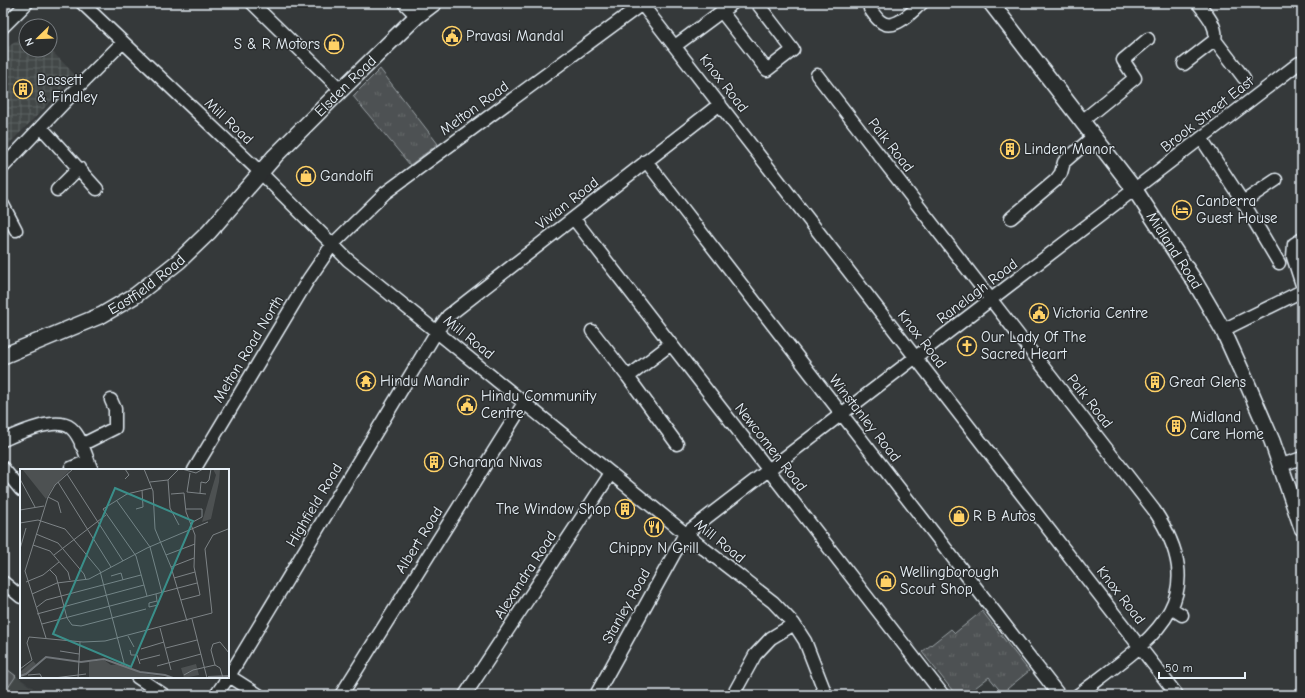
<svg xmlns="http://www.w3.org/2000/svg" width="1305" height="698" font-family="'Comic Neue',sans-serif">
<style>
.built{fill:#424647}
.industrial{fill:url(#industrial-grid)}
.grass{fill:url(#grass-tufts);stroke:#9aa1a5}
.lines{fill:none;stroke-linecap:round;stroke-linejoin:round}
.minor-casing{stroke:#e8f1f8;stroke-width:15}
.major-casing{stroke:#e8f1f8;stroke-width:18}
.minor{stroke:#2a2d2e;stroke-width:12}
.major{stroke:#2a2d2e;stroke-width:15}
.labels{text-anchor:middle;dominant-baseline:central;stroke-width:3;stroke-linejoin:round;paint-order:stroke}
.poi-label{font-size:15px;fill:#e8f1f8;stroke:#2a2d2e;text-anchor:start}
.street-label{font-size:15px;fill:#e8f1f8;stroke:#2a2d2e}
.inset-river{fill:none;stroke:#707579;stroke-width:2}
.inset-road{fill:none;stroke:#7d8386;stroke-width:1}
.view{fill:#3a8f8a;fill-opacity:0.15;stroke:#3a8f8a;stroke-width:2}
.inset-edge{fill:none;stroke:#e8f1f8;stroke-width:2}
</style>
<defs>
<pattern id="industrial-grid" width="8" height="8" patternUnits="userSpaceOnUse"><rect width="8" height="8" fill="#424647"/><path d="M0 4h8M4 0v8" fill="none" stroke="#5d6162"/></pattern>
<pattern id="grass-tufts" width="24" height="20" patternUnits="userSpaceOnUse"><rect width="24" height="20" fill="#4d5152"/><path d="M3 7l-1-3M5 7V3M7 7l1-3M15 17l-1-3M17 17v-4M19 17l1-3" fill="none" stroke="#676a6c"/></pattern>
</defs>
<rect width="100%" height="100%" fill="#35393a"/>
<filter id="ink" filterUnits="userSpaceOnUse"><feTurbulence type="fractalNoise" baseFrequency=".025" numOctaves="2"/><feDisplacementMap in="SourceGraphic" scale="8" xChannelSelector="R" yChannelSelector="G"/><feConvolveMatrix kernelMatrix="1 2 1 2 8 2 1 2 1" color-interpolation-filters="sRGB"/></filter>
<g filter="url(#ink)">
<!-- built -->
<path class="built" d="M3 666 16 676 43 695H3Z"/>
<!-- industrial -->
<path class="industrial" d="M26 35V50L50 49 76 76 3 150V50Z"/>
<!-- grass -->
<path class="grass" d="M380 69 438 144 410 165 353 96Z
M982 611 1029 671 1002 693 989 677 966 695H956L922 652 951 629 955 633Z
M3 666 16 676 3 695Z"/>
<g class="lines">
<!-- minor casing -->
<g class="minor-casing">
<path id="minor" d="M82 3 261 173 348 260 702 547 773 602 794 624 805 641 826 695
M252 3 341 90
M404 3 417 16
M641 3 1177 695
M870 9C873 13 876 18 880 21 894 33 912 11 922 3
M721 11 767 70 793 50 757 3
M3 27 27 3
M1215 40 1244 78
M675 46 733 3
M1184 64 1215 40C1218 26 1206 14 1198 3
M817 75 1154 510C1217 604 1147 642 1078 695
M78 87 122 43
M1082 121 1135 78 1123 60 1148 39
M41 127 97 189
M1201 138 1243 202 1279 263
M646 161 1059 695
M3 167 75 91
M57 190 79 168
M1243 202 1276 180
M3 205 16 230
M1011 218 1056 180 1061 173 1064 162 1094 136
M574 219 943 695
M1302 239 1294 244 1293 257 1302 285
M1223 330 1302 291
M592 331 628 377
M671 344 628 377 677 444
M3 440C19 433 56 416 71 428 82 437 86 458 92 470
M81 445 115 428V409L111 400
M1279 466 1302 458
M3 468 21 490
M71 468 88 461
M194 470 308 280 332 245 385 193 642 4
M3 582 21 597
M1171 608 1182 615
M229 676 259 695
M137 677 164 695
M216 695 229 676 437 331 448 316 720 104
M341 695 524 403
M465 695 611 473
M596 695 685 534 1299 63
M733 695 755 655 771 638 794 624"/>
</g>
<!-- major casing -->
<g class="major-casing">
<g id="major">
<path id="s1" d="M991 3 1135 190 1195 282 1223 330 1247 383 1272 441 1302 528"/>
<path id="s2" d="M3 356 102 315 136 295 179 261 209 232 275 156 341 90 417 16 434 3"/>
</g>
</g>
<!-- minor -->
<use href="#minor" class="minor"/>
<!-- major -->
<use href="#major" class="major"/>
</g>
</g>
<!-- icons -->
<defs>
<g id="civic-ring" transform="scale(1)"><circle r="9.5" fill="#2a2d2e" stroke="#ffd166" stroke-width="1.5"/><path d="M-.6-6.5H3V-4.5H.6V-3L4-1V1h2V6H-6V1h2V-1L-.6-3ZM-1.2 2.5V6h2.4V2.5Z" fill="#ffd166"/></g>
<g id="shop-ring" transform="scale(1)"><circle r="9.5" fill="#2a2d2e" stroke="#ffd166" stroke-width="1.5"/><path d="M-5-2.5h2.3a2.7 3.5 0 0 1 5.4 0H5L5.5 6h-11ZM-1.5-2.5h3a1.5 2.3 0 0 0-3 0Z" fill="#ffd166"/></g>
<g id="building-ring" transform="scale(1)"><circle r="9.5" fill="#2a2d2e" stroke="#ffd166" stroke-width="1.5"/><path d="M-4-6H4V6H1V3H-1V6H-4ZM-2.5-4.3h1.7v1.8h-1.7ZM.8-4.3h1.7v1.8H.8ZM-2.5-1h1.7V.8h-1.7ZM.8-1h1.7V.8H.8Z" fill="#ffd166"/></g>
<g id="hotel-ring" transform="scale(1)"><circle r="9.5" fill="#2a2d2e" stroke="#ffd166" stroke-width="1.5"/><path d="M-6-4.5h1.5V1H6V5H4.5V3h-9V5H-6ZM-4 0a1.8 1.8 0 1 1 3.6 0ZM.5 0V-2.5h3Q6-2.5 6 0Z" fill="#ffd166"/></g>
<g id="church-ring" transform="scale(1)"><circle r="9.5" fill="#2a2d2e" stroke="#ffd166" stroke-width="1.5"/><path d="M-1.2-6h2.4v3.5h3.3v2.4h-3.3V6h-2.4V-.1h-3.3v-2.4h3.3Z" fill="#ffd166"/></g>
<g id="temple-ring" transform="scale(1)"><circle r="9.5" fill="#2a2d2e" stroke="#ffd166" stroke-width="1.5"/><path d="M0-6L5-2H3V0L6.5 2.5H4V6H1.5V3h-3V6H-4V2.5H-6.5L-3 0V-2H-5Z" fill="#ffd166"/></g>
<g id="restaurant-ring" transform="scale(1)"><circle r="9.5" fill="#2a2d2e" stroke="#ffd166" stroke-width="1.5"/><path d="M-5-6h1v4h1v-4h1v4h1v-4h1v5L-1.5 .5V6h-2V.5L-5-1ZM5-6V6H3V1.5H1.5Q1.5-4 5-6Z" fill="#ffd166"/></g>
</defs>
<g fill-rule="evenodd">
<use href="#civic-ring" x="452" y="36"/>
<use href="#shop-ring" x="334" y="44"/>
<use href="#building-ring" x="23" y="89"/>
<use href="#building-ring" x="1010" y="149"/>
<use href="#shop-ring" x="306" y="176"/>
<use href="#hotel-ring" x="1182" y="210"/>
<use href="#civic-ring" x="1039" y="313"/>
<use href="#church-ring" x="967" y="346"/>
<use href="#temple-ring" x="366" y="381"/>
<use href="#building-ring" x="1155" y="382"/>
<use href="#civic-ring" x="467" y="405"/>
<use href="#building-ring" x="1176" y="426"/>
<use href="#building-ring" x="434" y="462"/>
<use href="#building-ring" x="625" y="509"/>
<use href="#shop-ring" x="959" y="516"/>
<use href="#restaurant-ring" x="654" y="527"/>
<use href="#shop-ring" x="886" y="581"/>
</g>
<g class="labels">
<!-- poi labels -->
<g class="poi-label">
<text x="466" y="36">Pravasi Mandal</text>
<text x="320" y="44" text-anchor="end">S &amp; R Motors</text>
<text x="37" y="80">Bassett<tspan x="37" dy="17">&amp; Findley</tspan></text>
<text x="1024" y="149">Linden Manor</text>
<text x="320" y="176">Gandolfi</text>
<text x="1196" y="201">Canberra<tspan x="1196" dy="17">Guest House</tspan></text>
<text x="1053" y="313">Victoria Centre</text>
<text x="981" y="337">Our Lady Of The<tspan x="981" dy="17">Sacred Heart</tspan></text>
<text x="380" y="381">Hindu Mandir</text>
<text x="1169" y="382">Great Glens</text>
<text x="481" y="396">Hindu Community<tspan x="481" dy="17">Centre</tspan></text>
<text x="1190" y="417">Midland<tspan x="1190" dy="17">Care Home</tspan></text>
<text x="448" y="462">Gharana Nivas</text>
<text x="611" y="509" text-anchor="end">The Window Shop</text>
<text x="973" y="516">R B Autos</text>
<text x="654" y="548" text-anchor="middle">Chippy N Grill</text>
<text x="900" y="572">Wellingborough<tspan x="900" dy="17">Scout Shop</tspan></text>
</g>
<!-- street labels -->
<g class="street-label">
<text transform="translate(724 83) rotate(52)">Knox Road</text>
<text stroke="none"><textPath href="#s2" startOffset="443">Elsden Road</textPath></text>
<text transform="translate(474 108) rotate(-36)">Melton Road</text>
<text transform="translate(1207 114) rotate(-38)">Brook Street East</text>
<text transform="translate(229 121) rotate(43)">Mill Road</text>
<text transform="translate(891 145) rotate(52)">Palk Road</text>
<text transform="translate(567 203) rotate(-38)">Vivian Road</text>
<text stroke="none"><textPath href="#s1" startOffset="308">Midland Road</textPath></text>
<text stroke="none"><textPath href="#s2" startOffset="161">Eastfield Road</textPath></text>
<text transform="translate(977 291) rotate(-37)">Ranelagh Road</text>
<text transform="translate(469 337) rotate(39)">Mill Road</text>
<text transform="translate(922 339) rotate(52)">Knox Road</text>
<text transform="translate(248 349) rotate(-59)">Melton Road North</text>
<text transform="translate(1090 401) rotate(52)">Palk Road</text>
<text transform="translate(865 418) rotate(52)">Winstanley Road</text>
<text transform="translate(771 447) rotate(52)">Newcomen Road</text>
<text transform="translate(314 505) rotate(-59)">Highfield Road</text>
<text transform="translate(419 540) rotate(-58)">Albert Road</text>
<text transform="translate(720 541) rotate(39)">Mill Road</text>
<text transform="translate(525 575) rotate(-57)">Alexandra Road</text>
<text transform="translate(1121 595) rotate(52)">Knox Road</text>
<text transform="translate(626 606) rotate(-61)">Stanley Road</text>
</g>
</g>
<!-- overview -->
<g transform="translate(20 469)">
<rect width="209" height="209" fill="#35393a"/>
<path d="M2 0H51L33 18 26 30ZM84 191 91 196 101 195 120 204 152 209H69V193ZM13 192 16 195 6 205 0 206V203Z" fill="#4d5152"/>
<path d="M193 0H200L199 13 191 50 182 53 196 6Z" fill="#4d5152"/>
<path d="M176 195 179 206 164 209 161 199Z" fill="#4d5152"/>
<path class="inset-river" d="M0 207 6 205 26 188 61 193 84 190 120 203 145 206 153 209M188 208 209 207"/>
<path class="inset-road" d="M124 0 133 22 135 60 151 98 167 152M162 0 176 4 183 0M47 5 103 92M0 10 15 38M105 10 109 6 105 0M148 11 150 39 159 56M38 13 91 98M130 13 148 11 159 0M167 23 186 25M167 23 170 4M180 24 181 13 186 14 189 11 191 0M151 25 164 24M28 28 38 33 41 44M97 32 130 78 142 124M116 40 123 38 122 21M166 40H182V48L171 54M0 41 24 37M0 54 18 51 45 60 80 102 104 194M16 65 38 74 64 105 66 111M13 76 30 82 48 103 50 111M0 80 6 59M34 86 86 46M146 86 175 75M151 98 174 89M30 101 36 107 47 149 52 156 61 157 126 140M91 107 101 104 103 111M154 109 175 103M6 113 23 106 39 93M12 125 37 114 69 110 127 79 188 53M136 125 137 132 138 136 129 138V134L137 132M127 127 116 87 83 40 107 25 132 19M161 131 180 126 174 98 175 66 166 43 164 24M17 138 26 131 121 106M17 145 124 116M172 150 187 209M22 155 177 114M140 159 151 201M108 167 114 178M26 169 5 102 28 28 35 16 53 0M146 179 177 171M121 180 144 173M110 181 111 186H117L120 195M40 182 59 185M120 191 140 186M195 196 191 181 193 175 200 173 209 184M137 197 181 185M0 200 12 191 7 174 9 168 63 173 85 172 192 144 185 80 193 66 208 60M8 206 20 205 22 209M164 206 173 201 195 196 200 199 203 209M34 209 66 205M58 209 60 173"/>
<path class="view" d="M95 19 173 52 111 198 33 165Z"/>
<rect width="209" height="209" class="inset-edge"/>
</g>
<!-- margin -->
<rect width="1305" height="698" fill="none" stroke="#2a2d2e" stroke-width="16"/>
<rect x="8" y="8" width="1289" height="682" fill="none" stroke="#e8f1f8" stroke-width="1.5" filter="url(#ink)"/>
<!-- north arrow -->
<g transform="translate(38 38) rotate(247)"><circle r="19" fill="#2a2d2e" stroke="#767b7f"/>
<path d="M0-3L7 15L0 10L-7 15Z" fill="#ffd166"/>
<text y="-6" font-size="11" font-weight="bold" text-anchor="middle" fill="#e8f1f8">N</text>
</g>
<!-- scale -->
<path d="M1159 672v6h86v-6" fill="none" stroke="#e8f1f8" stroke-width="2"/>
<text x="1165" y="672" font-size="12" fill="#e8f1f8" stroke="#2a2d2e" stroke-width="3" paint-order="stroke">50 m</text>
</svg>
